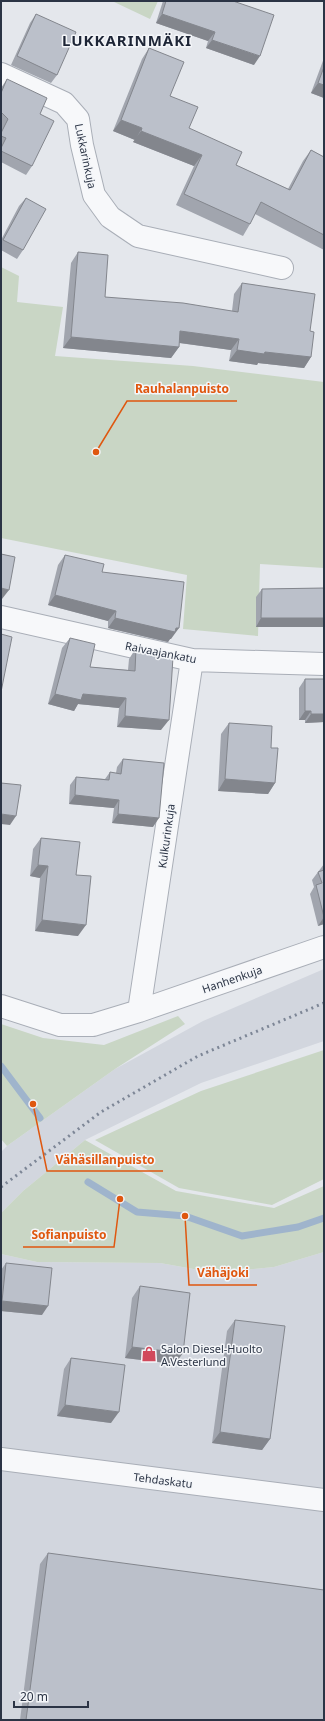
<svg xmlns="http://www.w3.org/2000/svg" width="325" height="1721" font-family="'Noto Sans',sans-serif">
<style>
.built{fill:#d2d6de}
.green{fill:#c9d6c5}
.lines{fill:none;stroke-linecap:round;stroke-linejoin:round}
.stream{stroke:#9fb4cc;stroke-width:7}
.minor-casing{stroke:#a9aeb7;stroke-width:24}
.tertiary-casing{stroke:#a9aeb7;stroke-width:24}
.minor{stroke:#f7f8fa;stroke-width:22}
.tertiary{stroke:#f7f8fa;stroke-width:22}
.rail{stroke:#7d8696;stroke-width:3;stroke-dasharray:2 4;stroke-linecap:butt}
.wall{fill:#a1a5ae}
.shaded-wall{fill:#83868d}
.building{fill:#bbc0ca;stroke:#83868d}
.labels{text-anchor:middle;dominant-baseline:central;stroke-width:3;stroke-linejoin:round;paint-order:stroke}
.street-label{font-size:11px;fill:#2b3445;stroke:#f4f6f9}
.poi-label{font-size:11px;fill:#2b3445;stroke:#f4f6f9;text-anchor:start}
.district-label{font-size:15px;font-weight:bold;letter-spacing:1px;fill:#1d2536;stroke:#f4f6f9}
.leader{fill:none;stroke:#df570f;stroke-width:1.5}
.callout-dot{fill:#df570f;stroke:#f4f6f9;stroke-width:1.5}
.callout-label{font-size:12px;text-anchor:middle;font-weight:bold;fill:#df570f;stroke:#f4f6f9;stroke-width:3;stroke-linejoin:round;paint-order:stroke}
</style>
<rect width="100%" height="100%" fill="#e4e7ec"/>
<!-- built -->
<path class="built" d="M324 969V1041L201 1083 85 1140 23 1191 1 1213V1152L7 1146 115 1069 203 1021Z
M324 1252V1720H1V1254L37 1262 160 1263 216 1273 274 1267Z"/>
<!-- green -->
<path class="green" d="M112 1H158L150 19Z
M1 267 19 276 17 302 63 307 55 356 193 366 324 382V568L260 564 258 636 183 629 187 575 1 538Z
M178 1016 185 1024 115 1069 7 1146 1 1139V1024L43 1038 104 1045Z
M324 1050V1179L272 1205 179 1188 95 1140 201 1091Z
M85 1140 176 1191 274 1208 324 1186V1252L274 1267 216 1273 160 1263 37 1262 1 1254V1213L23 1191Z"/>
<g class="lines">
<!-- stream -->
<path class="stream" d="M1 1066 40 1118
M88 1182 137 1212 185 1216 242 1236 298 1227 324 1218"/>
<!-- minor casing -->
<g class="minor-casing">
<path id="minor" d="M1 74 64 103 78 119 82 145 94 195 110 217 138 236 282 268
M1 617 192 660 324 664
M1 1006 60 1025H93L139 1011 324 947
M139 1011 192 660"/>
</g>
<!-- tertiary casing -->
<g class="tertiary-casing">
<path id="tertiary" d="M1 1459 324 1500"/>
</g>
<!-- minor -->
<use href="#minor" class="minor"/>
<!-- tertiary -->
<use href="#tertiary" class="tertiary"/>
<!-- rail -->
<path class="rail" d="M1 1187 101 1112 198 1056 324 1003"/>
</g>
<!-- wall -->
<path class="wall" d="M163 1H233L254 65 206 48 208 41 156 23Z
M36 14 57 75 51 83 11 65 30 23Z
M149 48 170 96 189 128 236 165 288 189 303 161 311 150 324 157V250L255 214 250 224 243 236 176 205 194 166 133 142 135 140 113 131 142 59Z
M324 58V98L311 93Z
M7 79 40 114 32 166 26 175 1 162V129L2 127 1 126V88Z
M26 198 23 250 17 259 1 250V240L19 206Z
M78 252 105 297 232 311 234 294 242 283 310 331 311 357 304 368 258 363 257 365 229 361 231 350 179 343V347L171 358 63 348 71 263Z
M65 555 102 572 171 639H170L168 642 108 628V621L48 605 58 565Z
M324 588V627H256V597L262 589Z
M70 638 90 667 128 670 129 659 136 648 161 730 117 727 119 708 78 704 74 711 48 704 62 648Z
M305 679 324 722 305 723V720H299V688Z
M229 723 271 748 275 783 268 794 218 791 221 734Z
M123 759 153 827 112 823 114 808 69 804 70 785 76 777 105 779 110 772 116 773 117 767Z
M41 838 76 875 78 936 35 931 40 878 30 876 33 849Z
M324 864V924L318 926 310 894 314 887 312 880Z
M6 1263 42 1315 1 1311V1270Z
M140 1286 175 1364 125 1358 132 1298Z
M235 1320 270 1439 262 1450 212 1443 227 1331Z
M71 1358 111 1423 57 1416 64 1369Z
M48 1553 324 1720H20L40 1564Z"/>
<!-- shaded-wall -->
<path class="shaded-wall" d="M162 14 215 32 208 41 156 23Z
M212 40 260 56 254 65 206 48Z
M318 83 324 85V98L311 93Z
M121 120 142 128 135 140 113 131Z
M141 131 202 155 194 166 133 142Z
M180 331 239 339 231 350 173 342Z
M71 337 179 347 171 358 63 348Z
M237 350 265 352 311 357 304 368 258 363 257 365 229 361Z
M1 588 9 590 2 599H1Z
M55 595 116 611 108 621 48 605Z
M115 618 176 628H179L171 639H170L168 642 108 628Z
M261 618H324V627H256Z
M55 694H83L126 698 119 708 78 704 74 711 48 704Z
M305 711H311L305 720H299Z
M311 714H324V722L305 723Z
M125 716 169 720 161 730 117 727Z
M225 779 275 783 268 794 218 791Z
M75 795 119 800 114 808 69 804Z
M1 814 16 816 10 825 1 824Z
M118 814 159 818 153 827 112 823Z
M38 865 48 866 40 878 30 876Z
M324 917V924L318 926Z
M42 920 86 925 78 936 35 931Z
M2 1301 48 1306 42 1315 1 1311V1303Z
M132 1347 183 1353 175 1364 125 1358Z
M65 1405 119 1412 111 1423 57 1416Z
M220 1432 270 1439 262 1450 212 1443Z"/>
<!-- building -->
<path class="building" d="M166 1H233L274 15 260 56 212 40 215 32 162 14Z
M36 14 76 32 57 75 17 56Z
M149 48 184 62 170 96 198 107 189 128 242 152 236 165 290 190 311 150 324 157V235L261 202 250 224 184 194 202 155 141 131 142 128 121 120Z
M324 67V85L318 83Z
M7 79 47 98 40 114 54 121 32 166 1 151V148L6 138 1 136V133L8 119 1 112V93Z
M26 198 46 209 23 250 3 240Z
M78 252 108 255 105 297 183 303 238 312 242 283 315 294 310 331 314 332 311 357 265 352 264 354 237 350 239 339 180 331 179 347 71 337Z
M1 554 15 557 9 590 1 588Z
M65 555 104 564 102 572 184 582 179 628H176L175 632 115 618 116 611 55 595Z
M324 588V618H261L262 589Z
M1 634 12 637 1 692Z
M70 638 95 644 90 667 135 671 136 648 173 657 169 720 125 716 126 698 83 694 81 700 55 694Z
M305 679H324V714H311V711H305Z
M229 723 272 726 271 748H278L275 783 225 779Z
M123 759 164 763 159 818 118 814 119 800 75 795 76 777 109 780 110 772 121 774Z
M1 783 21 785 16 816 1 814Z
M41 838 80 842 76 875 91 876 86 925 42 920 48 866 38 865Z
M324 870V917L316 885 322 883 318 872Z
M6 1263 52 1268 48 1306 2 1301Z
M140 1286 190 1293 183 1353 132 1347Z
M235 1320 285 1326 270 1439 220 1432Z
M71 1358 125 1365 119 1412 65 1405Z
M48 1553 324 1590V1720H26Z"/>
<!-- icons -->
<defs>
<g id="shop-bare" transform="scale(1.2)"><path d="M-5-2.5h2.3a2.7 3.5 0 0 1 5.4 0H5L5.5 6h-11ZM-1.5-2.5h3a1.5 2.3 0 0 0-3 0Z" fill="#d1495b" stroke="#f4f6f9" stroke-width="2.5" paint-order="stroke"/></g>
</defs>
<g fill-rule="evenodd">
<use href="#shop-bare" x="149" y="1354"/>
</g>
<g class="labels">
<!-- street labels -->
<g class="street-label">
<text transform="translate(86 156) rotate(78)">Lukkarinkuja</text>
<text transform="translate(161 652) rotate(11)">Raivaajankatu</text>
<text transform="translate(166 836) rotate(-82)">Kulkurinkuja</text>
<text transform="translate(232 979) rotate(-19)">Hanhenkuja</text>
<text transform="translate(163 1480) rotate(7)">Tehdaskatu</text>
</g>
<!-- poi labels -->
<g class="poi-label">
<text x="161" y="1348">Salon Diesel-Huolto<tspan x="161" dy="13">A.Vesterlund</tspan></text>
</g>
<!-- district labels -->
<g class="district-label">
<text x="127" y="40">LUKKARINMÄKI</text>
</g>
</g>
<!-- callouts -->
<path class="leader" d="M96 452L127 401H237M33 1104L47 1171H163M120 1199L114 1247H23M185 1216L189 1285H257"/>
<g class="callout-dot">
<circle cx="96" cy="452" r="4"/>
<circle cx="33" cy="1104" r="4"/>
<circle cx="120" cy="1199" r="4"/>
<circle cx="185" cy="1216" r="4"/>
</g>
<g class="callout-label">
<text x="182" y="393">Rauhalanpuisto</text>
<text x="105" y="1164">Vähäsillanpuisto</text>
<text x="69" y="1239">Sofianpuisto</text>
<text x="223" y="1277">Vähäjoki</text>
</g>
<!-- border -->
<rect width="325" height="1721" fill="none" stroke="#2b3445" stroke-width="4"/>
<!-- scale -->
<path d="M14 1701v6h74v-6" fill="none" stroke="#2b3445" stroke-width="2"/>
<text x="20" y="1701" font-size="12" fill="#2b3445" stroke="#f4f6f9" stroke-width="3" paint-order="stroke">20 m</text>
</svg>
